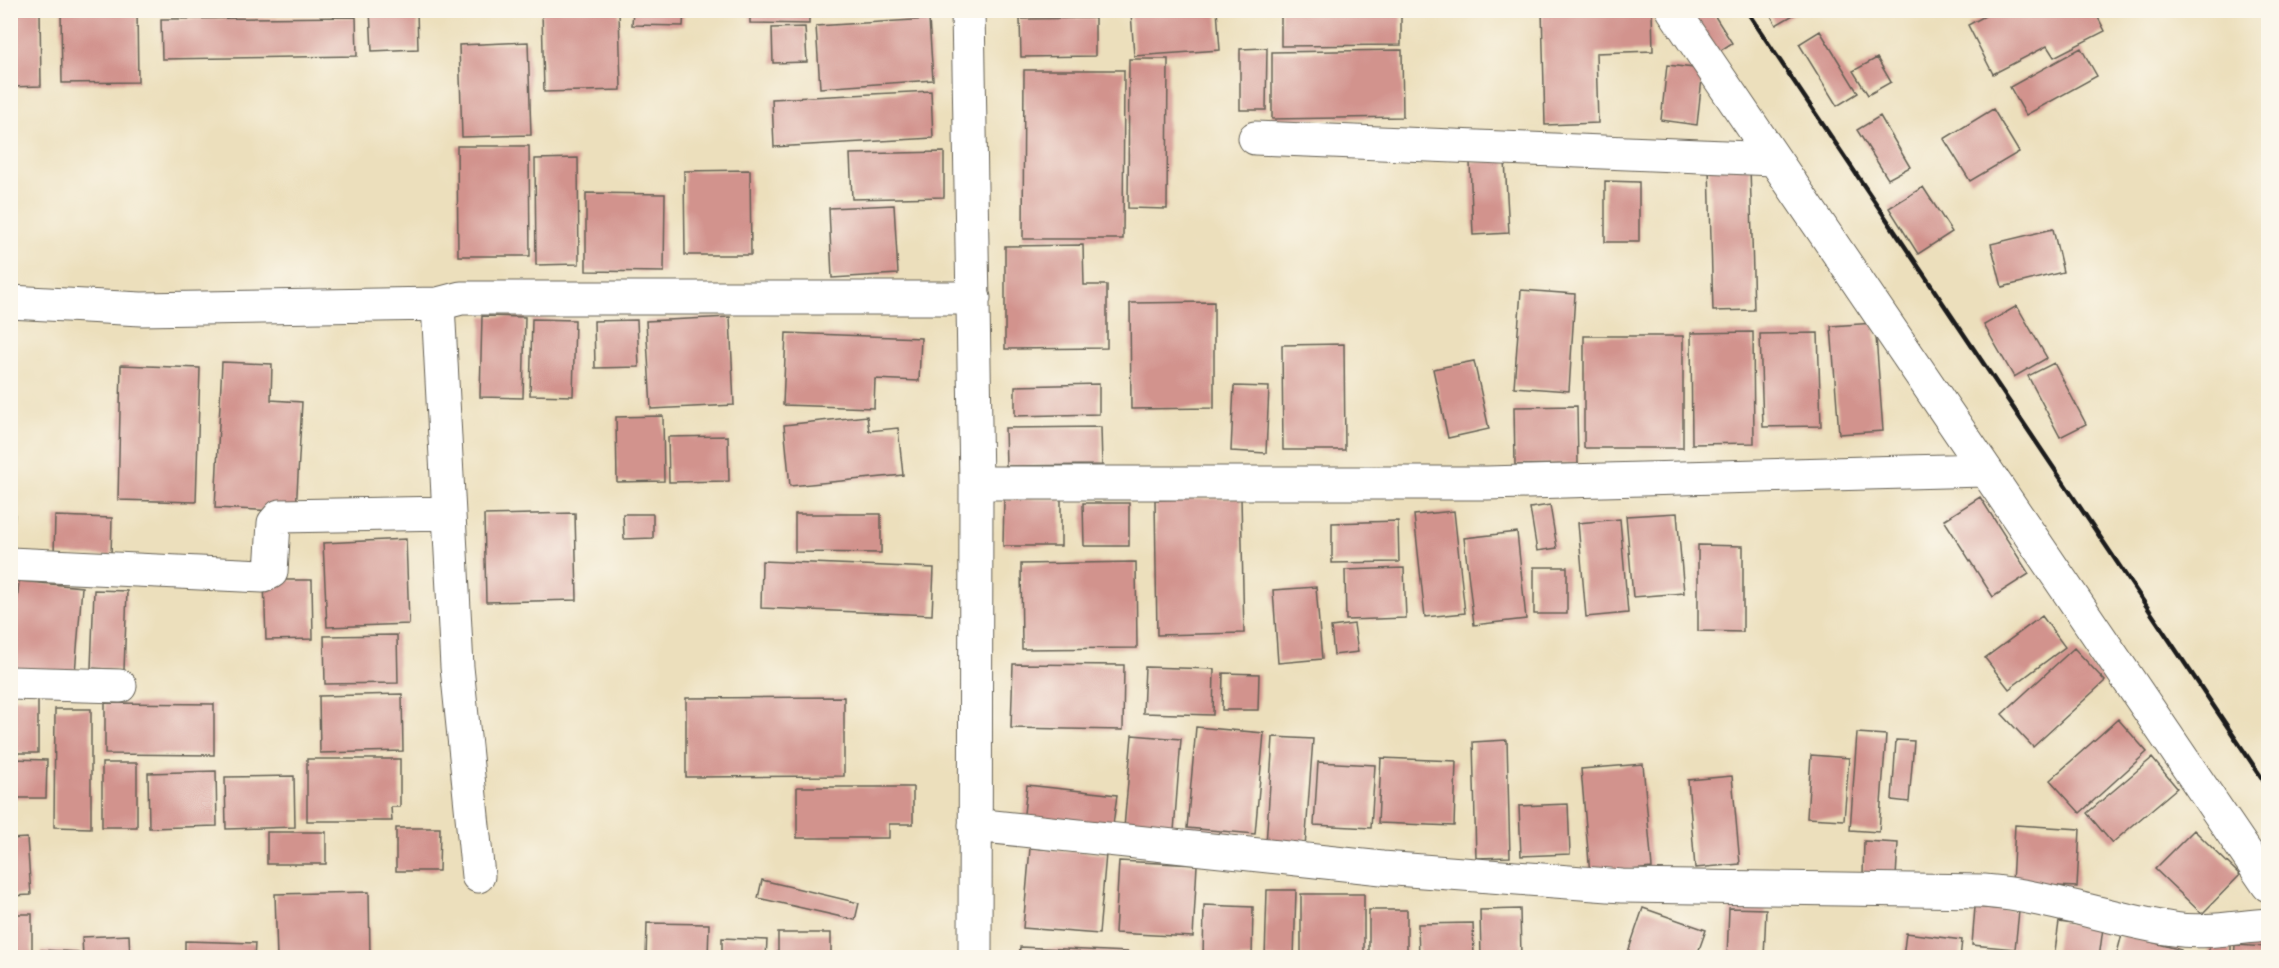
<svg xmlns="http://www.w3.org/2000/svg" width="2279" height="968" font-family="'IM FELL English',serif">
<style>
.building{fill:#d2938d}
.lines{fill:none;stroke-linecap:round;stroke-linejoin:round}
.street-casing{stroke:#656054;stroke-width:35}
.street{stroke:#fff;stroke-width:33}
.rail{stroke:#1c1c1c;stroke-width:4.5}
</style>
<rect width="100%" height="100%" fill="#fbf7ec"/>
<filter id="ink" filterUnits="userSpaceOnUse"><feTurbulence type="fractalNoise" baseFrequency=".0167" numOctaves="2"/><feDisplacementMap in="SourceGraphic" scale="12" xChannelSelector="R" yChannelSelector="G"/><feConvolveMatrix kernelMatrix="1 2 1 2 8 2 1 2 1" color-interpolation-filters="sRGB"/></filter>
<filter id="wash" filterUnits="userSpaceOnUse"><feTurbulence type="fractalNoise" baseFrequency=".008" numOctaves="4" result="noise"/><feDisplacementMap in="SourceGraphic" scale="24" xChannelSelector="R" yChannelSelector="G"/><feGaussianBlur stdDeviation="1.35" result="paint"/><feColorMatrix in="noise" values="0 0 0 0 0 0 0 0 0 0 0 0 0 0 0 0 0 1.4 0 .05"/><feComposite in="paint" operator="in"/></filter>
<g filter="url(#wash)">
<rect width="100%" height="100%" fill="#ecdfbc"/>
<g id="blocks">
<!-- building -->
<path class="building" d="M10 10H40L41 86 10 87Z
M61 10H137L138 82 62 83Z
M370 10H417L418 49 372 51Z
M542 10H619L621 90 544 92Z
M633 10H684L683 26 632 25Z
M750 10H809V24L750 23Z
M1151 10H1217L1220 50 1134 56 1131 12Z
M1281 10H1401V45L1281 46Z
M1542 10H1652L1653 51 1596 53 1598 123 1545 125Z
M1678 10H1711L1732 43 1709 58Z
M1768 10H1802L1776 25Z
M1996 10H2094L2105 31 2054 57 2047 46 1993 74 1968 25Z
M356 17 357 56 162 59 161 19Z
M1095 18V56L1021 57 1020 19Z
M929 19 933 80 820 88 816 26Z
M805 27 807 62 773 63 772 28Z
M1820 31 1858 93 1837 106 1799 44Z
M528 42 531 135 462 137 459 45Z
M1267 48 1266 110H1240V49Z
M2081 48 2097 76 2026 115 2010 87Z
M1402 50 1403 117 1272 119V52Z
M1877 58 1891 82 1868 95 1853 71Z
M1129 59H1168L1167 209 1128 208Z
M1667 65 1703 69 1697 125 1661 120Z
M1024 70H1124L1123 239H1023Z
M931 91 933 138 774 147 772 99Z
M1993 109 2019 152 1970 181 1944 139Z
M1880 116 1910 167 1888 179 1857 130Z
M457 146H529L530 256H458Z
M944 152V197L852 199 850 154Z
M578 158 579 264 536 265 535 159Z
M1505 160 1509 233 1473 235 1470 162Z
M1750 166 1754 310 1713 311 1709 167Z
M750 170 751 255H685L684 171Z
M1605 181 1639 182V242H1605Z
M1923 187 1952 232 1918 254 1889 208Z
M586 193 665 194 664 272 586 271Z
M894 205 898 274 832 278 829 208Z
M2053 229 2063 272 2002 287 1991 244Z
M1083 245 1084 285H1107V348L1005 349V246Z
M1521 290 1575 294 1569 391 1514 387Z
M1214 302V408L1131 409 1130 303Z
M2017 306 2047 358 2014 377 1984 325Z
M482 316 525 317 523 398 480 397Z
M730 317 734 405 651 409 646 321Z
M532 319 575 320 573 396 530 395Z
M637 320 639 367 595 368 594 321Z
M1875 323 1883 431 1839 434 1831 326Z
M1753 332 1754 443 1692 444 1691 333Z
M786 333 921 338 919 381 875 379 874 408 783 405Z
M1818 333 1821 426 1763 427 1760 334Z
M1584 336H1683V448H1584Z
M1344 344 1345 450H1283L1282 345Z
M1474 361 1489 429 1448 438 1433 369Z
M222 362 272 364 271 400 302 402 296 512 215 508Z
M2054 363 2086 424 2060 437 2028 376Z
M121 365 200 368 196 502 118 500Z
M1099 384V414L1015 416V386Z
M1234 386 1269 387 1266 453 1231 451Z
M1577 406 1578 464 1515 465 1514 407Z
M663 416 664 481 617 482 616 417Z
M867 416 869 431 898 428 903 475 790 486 784 425Z
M1101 427 1102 465 1006 466 1005 428Z
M728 436 729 481 669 482 668 437Z
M1980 497 2029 574 1993 597 1944 520Z
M1241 498 1244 633 1157 635 1155 500Z
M1004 499H1061V546H1003Z
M1083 503H1129V546H1084Z
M1550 505 1557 548 1537 551 1530 508Z
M10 507 15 508 13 546H10Z
M1454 511 1465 613 1425 617 1414 515Z
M575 513 577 600 486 602 484 515Z
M1677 513 1684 593 1633 597 1626 516Z
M623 514H653V538L624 539Z
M795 514H881V553L795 552Z
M55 516 112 518 111 556 54 554Z
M1620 519 1628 613 1586 617 1578 523Z
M1398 521 1399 562 1332 563V523Z
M1517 532 1526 619 1474 625 1464 538Z
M406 539 409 624 327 627 323 543Z
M1698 545 1743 546V632L1698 631Z
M762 561 934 568 932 615 761 608Z
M1136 562 1137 648 1022 649 1021 564Z
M1534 567H1567V614H1534Z
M1404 568 1406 618 1346 620 1345 570Z
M264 580H312L313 639 266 640Z
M19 581 82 587 75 673 11 668Z
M1316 587 1322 659 1278 663 1273 590Z
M94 590 127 591 124 670 91 668Z
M2042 616 2065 647 2009 689 1985 658Z
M1354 624 1358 652 1334 655 1331 627Z
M397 635 398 683 325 684 324 636Z
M2074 648 2105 681 2033 747 2002 714Z
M1013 664 1124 665 1123 730 1011 728Z
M1145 667 1214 669 1213 715 1143 713Z
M1223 673 1259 674 1258 710H1222Z
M402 694 403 751 320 753 319 696Z
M844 697V776L686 777V698Z
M10 698H38V753H10Z
M105 703 214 704V755L105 754Z
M55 709H91V828L54 827Z
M2118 719 2147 752 2080 813 2050 780Z
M1196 727 1264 733 1255 834 1187 828Z
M1857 733 1886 735 1879 832 1850 830Z
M1132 735 1181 739 1174 831 1124 828Z
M1273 737 1313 739 1305 848 1266 845Z
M1507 740 1510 857 1476 858 1473 742Z
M1896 740 1914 741 1909 802 1892 800Z
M1811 755 1849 758 1844 820 1807 818Z
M1381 758 1456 761 1454 826 1378 823Z
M2152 758 2177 788 2112 843 2087 813Z
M12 759 47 760 46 798H12Z
M307 759H400V807H391L392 821H307Z
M1318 762 1375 765 1371 828 1314 825Z
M102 763H137V827H102Z
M1643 764 1652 868 1590 874 1581 769Z
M216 771 217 826 149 828 148 773Z
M294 776 295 827 226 829 225 777Z
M1732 776 1740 864 1695 868 1688 780Z
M1027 785 1117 795 1112 832 1023 823Z
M797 787H913V824H889V838H797Z
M1568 804 1570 854 1521 856 1519 806Z
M2015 825 2080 829 2077 887 2012 884Z
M396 828H440L439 871H396Z
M2194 830 2240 875 2202 914 2155 869Z
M267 832H326V864H267Z
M27 838 31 895 10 896V839Z
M1864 841 1898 843 1896 877 1863 875Z
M1030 848 1106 854 1099 934 1023 928Z
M1119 861 1197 865 1193 937 1115 933Z
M762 880 859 903 855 920 758 898Z
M1267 890H1296L1294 958H1265Z
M369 892 370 958H277L275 894Z
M1301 894H1364V958H1301Z
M1204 905 1253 907 1252 958H1203Z
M1975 907 2019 911 2015 949 1972 945Z
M1643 908 1706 930 1696 958H1626Z
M1729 908 1766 909 1764 958H1727Z
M1520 909 1521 958H1481L1480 910Z
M1369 910H1407V958H1369Z
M10 914H32V958H10Z
M2059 922 2103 928 2099 958H2054Z
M647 923 709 924 708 958H646Z
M1473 923 1474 958H1419L1418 924Z
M778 933H831V958H778Z
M1906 933 1962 940 1960 958H1903Z
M2122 934 2181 950 2179 958 2116 957Z
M129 935 130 958H83L82 937Z
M722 938 767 940 766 958H722Z
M185 941 255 943 254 958H185Z
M2209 942 2231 943V958H2209Z
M2235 945 2268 947V958H2234Z
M1020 947 1128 952V958H1019Z
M41 950 78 952V958H41Z"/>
</g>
</g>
<g filter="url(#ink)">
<use href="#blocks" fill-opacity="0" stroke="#656054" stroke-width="1.5"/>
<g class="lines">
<!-- street casing -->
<g class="street-casing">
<path id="street" d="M968 10 976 483 975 958
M1673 10 2268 885
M1255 138 1774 159
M10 302 141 309 438 304 461 298H974
M438 304 457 667 478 876
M976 483H1487L1984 470
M10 564 263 576 271 572 274 523 280 516 449 513
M10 683 120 686
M975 825 1382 868 1622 886 1984 891C2048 896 2109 919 2173 929 2204 934 2237 927 2268 925"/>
</g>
<!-- street -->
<use href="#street" class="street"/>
<!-- rail -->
<path class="rail" d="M1746 10 2268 787"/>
</g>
</g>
<!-- margin -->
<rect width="2279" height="968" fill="none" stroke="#fbf7ec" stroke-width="36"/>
</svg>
